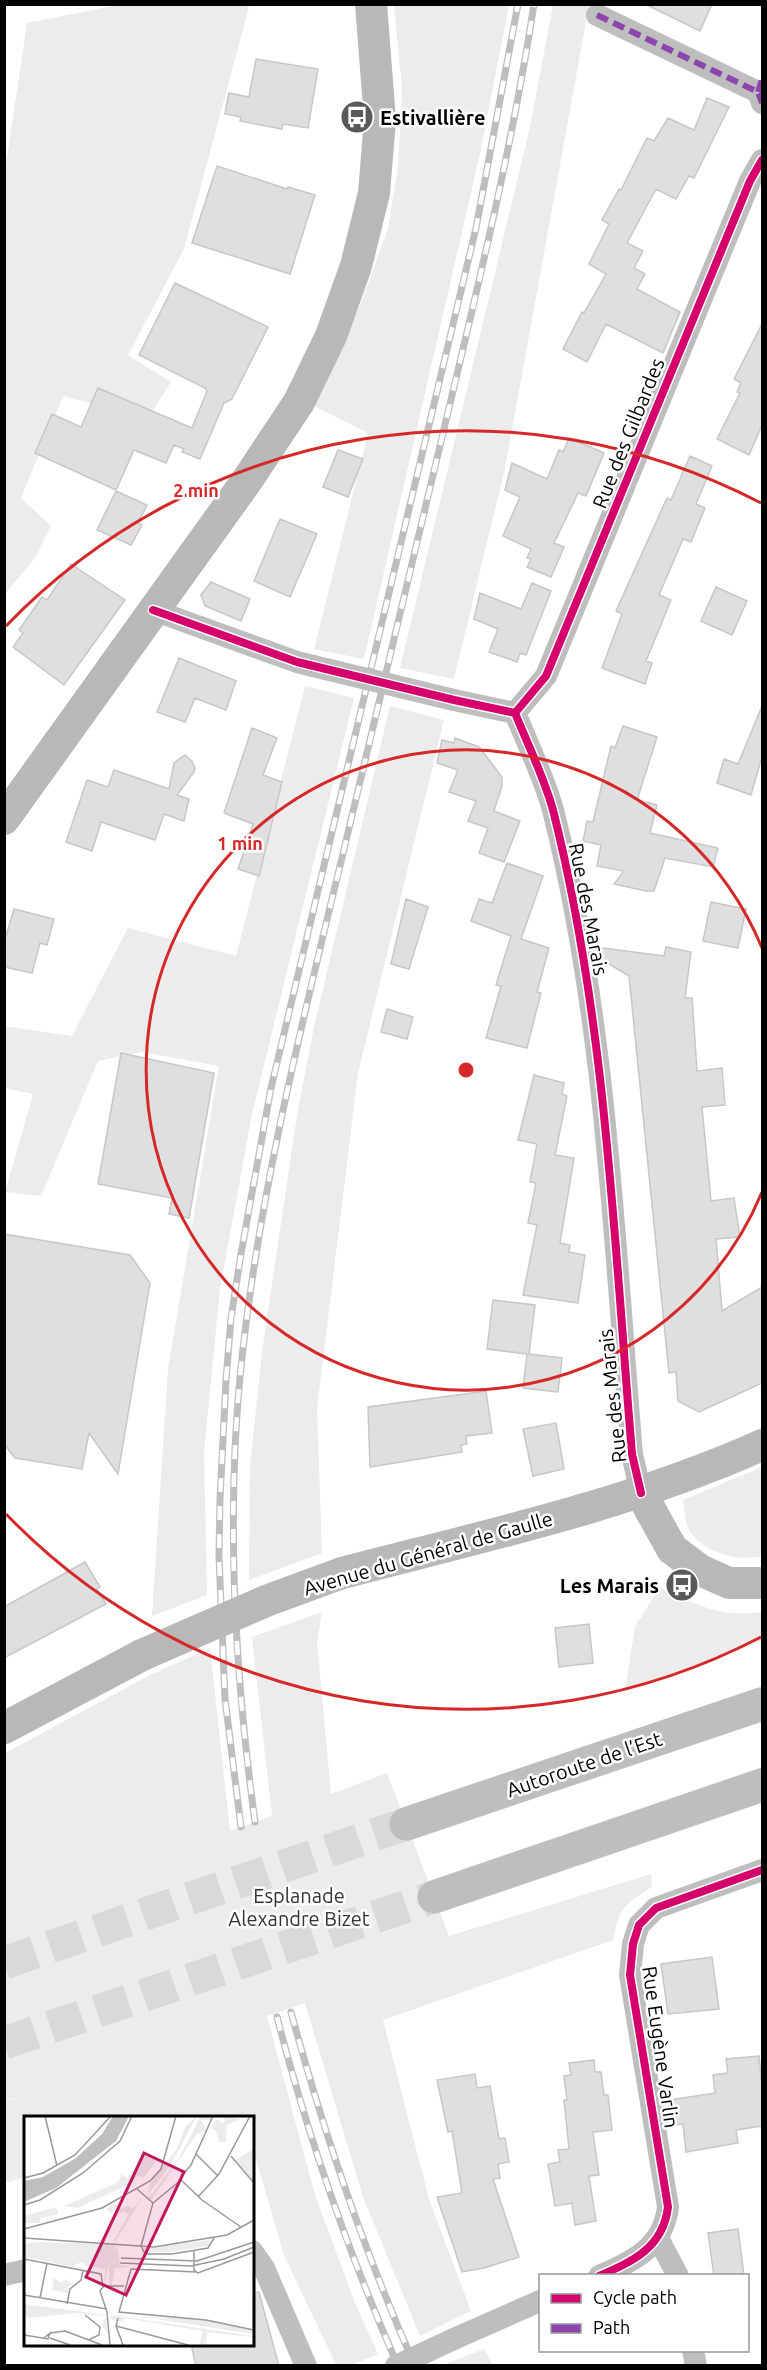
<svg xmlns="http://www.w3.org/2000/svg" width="767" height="2370" font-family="Ubuntu,sans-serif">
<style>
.green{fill:#ececec}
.building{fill:#dfdfdf;stroke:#c7c7c7;stroke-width:1.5}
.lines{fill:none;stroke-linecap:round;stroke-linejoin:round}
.motorway-tunnel{stroke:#d9d9d9;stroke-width:33;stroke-dasharray:33 16;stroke-linecap:butt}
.motorway-casing{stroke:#dbdbdb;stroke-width:34}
.minor{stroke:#bebebe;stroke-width:22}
.secondary{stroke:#b8b8b8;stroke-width:32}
.motorway{stroke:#bebebe;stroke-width:33}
.rail-casing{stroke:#bebebe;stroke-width:7}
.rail{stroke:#fff;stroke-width:4.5;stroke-dasharray:14;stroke-linecap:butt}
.minor-bridge{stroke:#bebebe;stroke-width:22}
.secondary-bridge{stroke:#b8b8b8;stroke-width:32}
.quiet{stroke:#8e44ad;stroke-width:6;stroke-dasharray:12 6;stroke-linecap:butt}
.cycleway-casing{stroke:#fff;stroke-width:11}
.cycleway{stroke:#d6006c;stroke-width:8}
.ring{fill:none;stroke:#d62828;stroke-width:3}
.labels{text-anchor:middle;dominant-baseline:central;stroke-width:5;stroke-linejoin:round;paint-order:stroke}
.poi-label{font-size:20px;font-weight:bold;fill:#000;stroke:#fff;text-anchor:start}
.street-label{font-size:20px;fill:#000;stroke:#fff}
.park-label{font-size:20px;fill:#333;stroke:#fff}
.inset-road{fill:none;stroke:#999;stroke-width:1.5}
.view{fill:#c2185b;fill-opacity:0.15;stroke:#c2185b;stroke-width:3}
.inset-edge{fill:none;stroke:#000;stroke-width:3}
.centre{fill:#d62828;stroke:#fff;stroke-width:3}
.ring-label{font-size:18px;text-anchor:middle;font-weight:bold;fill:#d62828;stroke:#fff;stroke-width:5;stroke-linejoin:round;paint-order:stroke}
</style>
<rect width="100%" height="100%" fill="#fff"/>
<!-- green -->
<path class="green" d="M118 5H245L249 7 184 249 128 355 171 382 148 418 63 396 21 498 51 526 35 558 5 594V171L27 23Z
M394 5H509L481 149 364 659 314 649 368 433 314 406 361 303 388 229 398 166 402 89Z
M553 5H589L505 468 454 679 400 668 530 127Z
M305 686 354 698 252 1114 220 1289 204 1452 207 1595 152 1616 168 1369 219 1066 142 1052 98 1061 41 1196 5 1192 33 1094 5 1088 4 1026 72 1036 128 928 236 956Z
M390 706 444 720 358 1073 317 1409 322 1553 249 1580 250 1466 262 1352 297 1115 314 1027Z
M762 1467V1556C738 1562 706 1553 690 1532 685 1525 685 1509 683 1500Z
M660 1587C696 1605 721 1618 762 1612V1641L625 1690 635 1627Z
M322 1612 317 1642 331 1794 387 1773 449 1936 651 1874 652 1887C624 1905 620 1906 613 1940L383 2020 429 2199 471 2311 420 2336 363 2197 305 2003 267 2016 315 2195 355 2303 378 2354 352 2365H336L284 2255 252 2146V2118H26L25 2177 5 2183 4 2102 48 2087 5 2101V1753L150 1675 210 1648 230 1831 272 1816 252 1637Z
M484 2349 493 2365H443Z"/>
<!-- building -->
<path class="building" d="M645 4H712L700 31Z
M256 59 318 69 308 128 283 124 282 129 240 121 241 117 225 114 229 93 249 97Z
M707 98 729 107 694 178 689 176 676 199 656 189 627 243 643 251 634 268 645 274 637 289 680 312 663 353 606 324 587 362 563 349 582 312 584 313 606 274 589 264 609 224 602 220 619 189 621 190 647 138 654 141 668 118 694 130Z
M217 166 287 189 288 187 315 195 290 274 192 243Z
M175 283 268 327 232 399 224 403 200 459 182 452 184 449 174 445 166 463 134 450 116 490 35 453 52 414 81 427 98 388 192 428 207 391 205 388 139 355Z
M762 324V425L749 455 717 439 740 393 737 392 741 383 734 379Z
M569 438 604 453 586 496 578 493 554 543 564 547 551 577 527 567 531 559 527 558 531 549 503 536 520 497 505 490 512 463 547 479 559 450 563 452Z
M338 450 363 459 348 497 323 487Z
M690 456 712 466 696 504 705 508 691 542 683 539 659 595 671 600 646 661 652 663 645 684 602 668 622 614 616 611 667 498 671 500Z
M116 491 147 505 138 523 142 525 131 545 97 530Z
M280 519 317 534 290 597 254 581Z
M71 564 125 600 64 685 13 647 23 633 19 630 42 597 47 600Z
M211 582 250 599 241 621 205 606 201 595Z
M532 583 551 591 526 655 520 653 517 662 489 652 498 629 474 619 480 593 521 609Z
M716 587 747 601 732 635 701 621Z
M179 658 236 681 226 710 195 698 185 722 157 712Z
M762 706V757L751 795 717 783 724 759 738 764Z
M623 726 657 737 637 800 657 805 650 833 718 848 713 867 665 858 654 891H646L614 884 624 871 597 866 601 845 583 841 587 821 593 822 611 746 615 748Z
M252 728 277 738 263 775 282 782 259 876 238 869 253 824 224 813Z
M455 738 479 747 502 777V786L494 811 520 821 504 862 479 853 488 828 468 821 476 801 449 792 458 770 437 763 442 740 454 743Z
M185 755 192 761 195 768 194 772 177 795 189 799 184 821 164 814 155 840 101 822 92 851 66 842 87 780 108 787 114 770 169 789 174 763Z
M507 863 543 876 521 939 549 948 537 992 541 993 527 1048 486 1038 501 986 496 985 511 936 471 921 479 899 492 903Z
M406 899 428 907 409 969 391 964Z
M711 902 746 909 738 948 703 941Z
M14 909 54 919 47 945 40 943 32 973 4 967V943Z
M595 947 664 956 666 947 691 952 685 998H692L697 1071 722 1068 725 1105 702 1107 711 1201 734 1198 740 1237 716 1239 722 1311 762 1287V1383L699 1412 678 1401 676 1372 669 1373 629 976 596 956Z
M387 1009 413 1017 407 1039 381 1032Z
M121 1053 214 1073 189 1218 169 1214 172 1198 98 1184Z
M534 1075 564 1083 562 1094 567 1096 555 1155 574 1158 560 1243 570 1245 569 1252 585 1255 578 1303 523 1295 537 1225 528 1223 536 1183 530 1182 537 1144 518 1140Z
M4 1234 130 1255 150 1283 118 1474 89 1433 82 1469 15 1458 4 1444Z
M493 1300 535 1305 529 1354 562 1358 558 1392 523 1388 527 1354 487 1349Z
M486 1391 492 1433 466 1436 467 1444 461 1445 462 1452 370 1467 368 1407Z
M556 1423 564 1469 533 1476 523 1429Z
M85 1562 100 1587 97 1589 106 1604 4 1658V1607Z
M589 1624 593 1663 559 1667 555 1628Z
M712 1957 719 2009 668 2014 661 1964Z
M759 2056 762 2086V2126L736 2130 738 2143 686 2152 683 2124 674 2125 670 2100 715 2093 713 2075 728 2073 726 2059Z
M594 2060 595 2072H601L604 2095H608L612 2130 593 2132 599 2175 589 2176 596 2221 575 2225 572 2203 555 2206 548 2164 560 2162 558 2150 569 2149 564 2100H567L564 2076 571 2075 569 2063Z
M475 2074 477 2088 490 2086 499 2139 505 2138 509 2162 498 2164 500 2178 493 2179 519 2257 484 2268 462 2272 437 2197 462 2193 452 2131 448 2132 437 2080Z
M738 2229 744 2276H714L708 2233Z
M259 2292 279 2366H196L191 2344H252V2293Z"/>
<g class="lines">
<!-- motorway-tunnel -->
<path class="motorway-tunnel" d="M4 1963 406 1824
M4 2043 434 1897"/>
<!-- motorway casing -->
<g class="motorway-casing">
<path id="motorway" d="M406 1824 762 1704
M434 1897 762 1785"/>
</g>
<!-- minor -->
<path class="minor" d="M597 15 758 92 762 103
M153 610 297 662 313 666
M454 700 515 713
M515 713C528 745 544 777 553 810 606 1020 614 1240 632 1454L641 1493
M515 713 546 676 750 181 762 160
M658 2238 678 2276
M252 2251 264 2268 306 2366
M4 2275 26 2270
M599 2276C633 2261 663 2248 668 2207L630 1975 633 1944 639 1925 656 1908 762 1870
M456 2338 540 2301
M693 2350 696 2366"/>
<!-- secondary -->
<path class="secondary" d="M4 819 248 479 299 402 331 336 356 266 374 193 380 120 371 4
M641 1493 672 1549 700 1570 729 1583H762
M342 1573C484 1536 628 1505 762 1445
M4 1728 142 1655"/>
<!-- motorway -->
<use href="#motorway" class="motorway"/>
<!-- rail casing -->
<g class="rail-casing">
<path id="rail" d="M255 1822C235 1675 226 1525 240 1377 257 1204 299 1035 340 866 373 728 406 589 439 450 474 302 511 155 534 4
M241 1827 225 1699 219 1556 220 1499 226 1380 231 1318 241 1254 271 1088 476 228 518 4
M291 2012C324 2134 364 2251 415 2366
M277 2017C308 2137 348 2252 398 2366"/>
</g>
<!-- rail -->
<use href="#rail" class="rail"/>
<!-- minor-bridge -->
<path class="minor-bridge" d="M313 666 454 700
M396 2366 456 2338"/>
<!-- secondary-bridge -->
<path class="secondary-bridge" d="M142 1655 266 1601 342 1573"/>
<!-- quiet -->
<path class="quiet" d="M597 15 758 92 762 103
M758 92 762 79"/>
<!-- cycleway casing -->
<g class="cycleway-casing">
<path id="cycleway" d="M153 610 297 662 454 700 515 713
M515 713C528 745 544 777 553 810 606 1020 614 1240 632 1454L641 1493
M515 713 546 676 750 181 762 160
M599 2276C633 2261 663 2248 668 2207L630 1975 633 1944 639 1925 656 1908 762 1870"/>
</g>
<!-- cycleway -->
<use href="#cycleway" class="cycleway"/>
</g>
<!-- distance rings -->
<g class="ring">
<path d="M762 1192A320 320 0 1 1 762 948"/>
<path d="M761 1637A639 639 0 0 1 6 1514M6 626A639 639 0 0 1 761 503"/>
</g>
<!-- icons -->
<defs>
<g id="bus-disc" transform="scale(1.725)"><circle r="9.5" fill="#595959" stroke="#fff"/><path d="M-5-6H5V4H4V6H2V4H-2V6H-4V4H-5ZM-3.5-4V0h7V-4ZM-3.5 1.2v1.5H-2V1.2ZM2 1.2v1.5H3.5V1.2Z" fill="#fff"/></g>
</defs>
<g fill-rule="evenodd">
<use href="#bus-disc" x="357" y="117"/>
<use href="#bus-disc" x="682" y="1585"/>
</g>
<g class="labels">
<!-- poi labels -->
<g class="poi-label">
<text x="380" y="117">Estivallière</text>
<text x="659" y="1585" text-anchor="end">Les Marais</text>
</g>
<!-- street labels -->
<g class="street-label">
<text transform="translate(628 433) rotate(-68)">Rue des Gilbardes</text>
<text transform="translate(589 909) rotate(79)">Rue des Marais</text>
<text transform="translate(612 1396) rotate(-96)">Rue des Marais</text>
<text transform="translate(428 1553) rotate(-16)">Avenue du Général de Gaulle</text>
<text transform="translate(584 1764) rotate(-19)">Autoroute de l’Est</text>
<text transform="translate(661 2047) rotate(82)">Rue Eugène Varlin</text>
</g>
<!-- park labels -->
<g class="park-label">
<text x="299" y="1895">Esplanade<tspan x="299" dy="23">Alexandre Bizet</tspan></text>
</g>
</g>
<!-- overview -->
<g transform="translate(24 2116)">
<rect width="230" height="230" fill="#fff"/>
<path d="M173 0 146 50 123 80 126 66 153 33 161 11ZM177 0H187L186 4H178L182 15 173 18 127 84 125 82 155 42ZM201 0 217 3 203 9 202 26H195L192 15 186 11 193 3 200 8ZM229 33V65L212 44ZM121 39 133 44 120 61 113 60 108 67 54 92 40 90 94 66 98 58 103 62ZM119 80 92 125H89L105 98 99 95 93 100 92 92 87 97 82 93 90 87 98 93 104 89 109 93ZM32 91 35 98 16 102 17 107H0V100ZM187 124 184 130 147 136H120L119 132ZM13 126 91 128 90 138 93 129 96 149 108 151 91 152 88 169H85V149L80 169 81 153 62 150 59 146 49 149 60 153 0 141V128ZM30 162 37 167 41 163 49 169 45 170 44 177 28 174ZM0 188 82 199 84 219 78 209 82 200 51 197 5 202 0 198ZM86 199 229 220V221L183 216 182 229H175L179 215 100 202 99 206 88 204ZM119 201 181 203 229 214V218Z" fill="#ececec"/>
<path d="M89 0H105L92 25 32 72 0 86V65L19 61 52 42 78 18Z" fill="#bfbfbf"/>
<path class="inset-road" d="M21 0 33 50M172 38 194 60M207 40 230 67M157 60 167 49 189 0M0 62 19 57 51 39 87 0M157 64 178 84 217 111M113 73 129 87M174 81 195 58 226 0M129 87 157 64M0 89 16 84 59 57 96 25 108 0M0 113 78 92 126 65 137 53 152 0M0 122 130 131 203 119 230 104M117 130 129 87M117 130 121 138H148L184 132 190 122M170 134V154L174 157 230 136M97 142 173 145 230 126M0 143 77 158 79 171M96 147 167 150 200 143 230 131M172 156 107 153 95 196 182 204 230 214M0 179 83 193M16 182 23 147M43 188 46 173 57 164 59 155M61 199 76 211 75 219 64 224M94 202 92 210 164 229M92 210 99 229M26 217 41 215 78 229M0 219 24 223 26 217 20 222M26 222 46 229M86 229 83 196 76 175 80 170H100"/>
<path class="view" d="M120 37 160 56 102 179 62 161Z"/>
<rect width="230" height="230" class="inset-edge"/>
</g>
<circle cx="466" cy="1070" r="9" class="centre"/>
<g class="ring-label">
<text x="196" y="497">2 min</text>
<text x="240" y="850">1 min</text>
</g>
<!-- border -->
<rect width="767" height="2370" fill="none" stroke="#000000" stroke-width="12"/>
<!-- legend -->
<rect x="539" y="2274" width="210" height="78" fill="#ffffff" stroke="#999999" stroke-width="1.5"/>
<rect x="551" y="2294" width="30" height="9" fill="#d6006c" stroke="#999999" stroke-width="1.5"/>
<text x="593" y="2304" font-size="18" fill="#000000">Cycle path</text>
<rect x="551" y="2324" width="30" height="9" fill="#8e44ad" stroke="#999999" stroke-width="1.5"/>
<text x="593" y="2334" font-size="18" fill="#000000">Path</text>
</svg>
